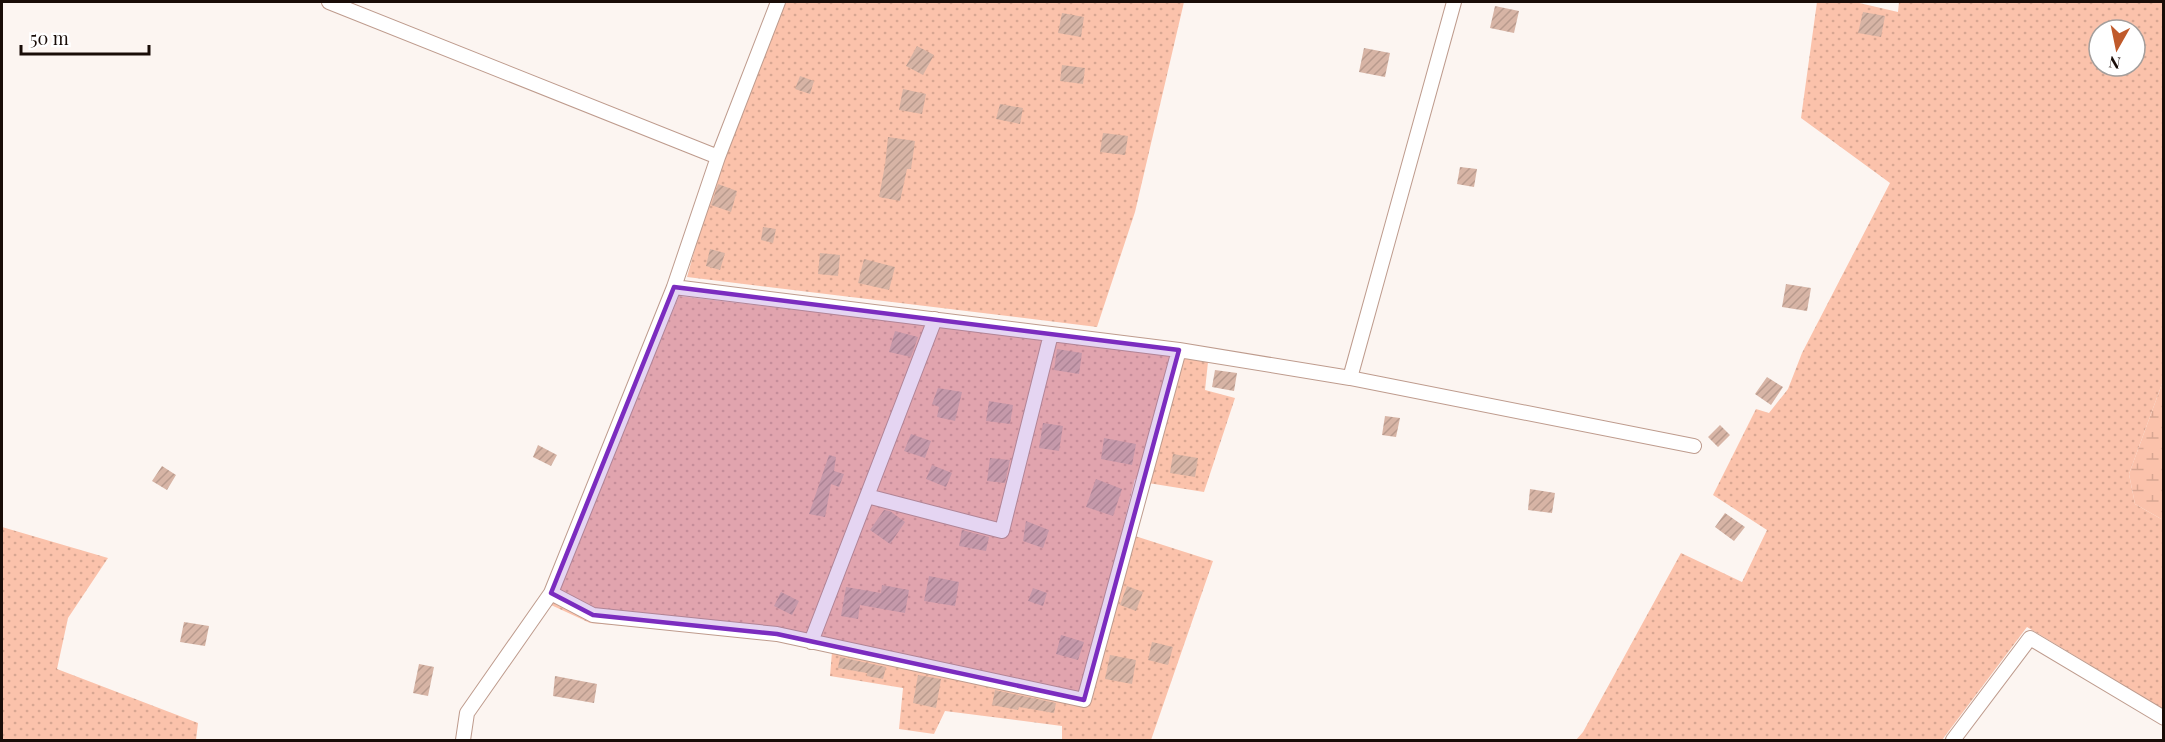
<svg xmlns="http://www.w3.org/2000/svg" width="2165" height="742" font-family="'Playfair Display',serif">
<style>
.grass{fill:url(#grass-dots);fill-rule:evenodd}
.wetland{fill:url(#wetland-marsh)}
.building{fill:url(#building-hatch)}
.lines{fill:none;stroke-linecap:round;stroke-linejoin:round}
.minor-casing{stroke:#be9b8d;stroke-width:16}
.minor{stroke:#fff;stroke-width:14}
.marked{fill:#7b2cbf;fill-opacity:0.2;stroke:#7b2cbf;stroke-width:4.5;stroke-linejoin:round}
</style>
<defs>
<pattern id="grass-dots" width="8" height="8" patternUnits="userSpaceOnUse" patternTransform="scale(1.5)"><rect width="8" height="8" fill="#fbc2ab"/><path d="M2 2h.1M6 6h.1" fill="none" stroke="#d7a692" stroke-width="1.8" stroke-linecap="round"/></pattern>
<pattern id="wetland-marsh" width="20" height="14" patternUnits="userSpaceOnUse" patternTransform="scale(1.5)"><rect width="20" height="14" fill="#fbc2ab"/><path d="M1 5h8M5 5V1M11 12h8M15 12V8" fill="none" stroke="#d7a692"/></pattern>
<pattern id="building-hatch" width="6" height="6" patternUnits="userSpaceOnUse" patternTransform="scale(1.5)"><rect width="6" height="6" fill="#d7b4a5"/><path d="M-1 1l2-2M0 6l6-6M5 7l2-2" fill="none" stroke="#b89a8d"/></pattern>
</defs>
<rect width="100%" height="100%" fill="#fcf5f1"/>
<!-- grass -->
<path class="grass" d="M786 2H1184L1135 212 1097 327 687 277 709 199Z
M1817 2H1855L1898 12 1899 2 1952 3V2H2163V381L2129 474 2135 504 2163 520V709L2027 627 1942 740H1576L1583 732 1681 553 1742 582 1767 530 1713 495 1756 409 1769 413 1788 389 1802 353 1890 183 1801 118ZM2099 30H2135V66H2099Z
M679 296 1169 353 1208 362 1205 390 1235 398 1204 492 1148 483 1135 479 1121 535 1135 536 1213 561 1151 740H1062V726L945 711 934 734 899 729 903 688 830 676 832 652 770 638 590 623 551 605Z
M2 527 108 558 68 618 57 669 198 723 196 740H2Z"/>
<!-- wetland -->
<path class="wetland" d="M2163 381V520L2135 504 2129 474Z"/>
<!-- building -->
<path class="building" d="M1495 6 1519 11 1514 33 1490 28Z
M1863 12 1885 16 1881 37 1858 33Z
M1062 13 1084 17 1081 37 1058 33Z
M917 46 934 55 923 75 906 66Z
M1364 48 1390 53 1385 77 1359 72Z
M1062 65 1085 68 1083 84 1060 81Z
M800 76 814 81 810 94 795 89Z
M903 89 926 94 922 114 899 110Z
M1000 104 1023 108 1020 124 996 119Z
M1103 133 1128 136 1125 155 1100 152Z
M888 137 915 141 911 169H907L900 201 879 197 885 165Z
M1460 167 1477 169 1474 187 1457 184Z
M718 184 737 191 731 212 711 205Z
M763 227 776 229 773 243 761 240Z
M710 249 725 253 720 270 706 266Z
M820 253 840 255 838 276 818 274Z
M864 259 895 267 889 290 858 283Z
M1786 284 1811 288 1807 311 1782 307Z
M895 331 918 337 911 357 889 352Z
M1057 349 1082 353 1079 374 1054 370Z
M1215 370 1237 373 1234 391 1212 387Z
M1767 377 1783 387 1771 405 1755 394Z
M938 388 962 392 955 421 937 417 939 407 932 404Z
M989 401 1013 405 1010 424 986 421Z
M1385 416 1400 418 1396 437 1382 435Z
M1043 423 1063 426 1059 451 1039 448Z
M1720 425 1730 435 1718 447 1708 437Z
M911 434 931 441 925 458 904 451Z
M1104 438 1136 444 1132 465 1101 459Z
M538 445 557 455 551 466 533 457Z
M1173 454 1198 458 1195 477 1170 473Z
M829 455 836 457 834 471 844 474 839 487 831 484 825 517 809 514Z
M990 458 1010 460 1005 483 987 481Z
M932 465 952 473 946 487 926 479Z
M162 466 176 475 167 490 152 481Z
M1096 479 1122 489 1113 516 1086 507Z
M1530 489 1555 493 1552 513 1528 510Z
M884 510 890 511 905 522 890 544 870 530Z
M1725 513 1745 527 1734 541 1715 527Z
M1026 521 1049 530 1043 548 1023 541Z
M962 530 989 537 986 551 959 546Z
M929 576 959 582 955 606 924 601Z
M882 585 909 590 905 613 860 605 858 619 841 616 846 587 881 593Z
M1127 586 1143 592 1136 611 1120 605Z
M1033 588 1047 593 1043 606 1028 601Z
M781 592 799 601 792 615 774 606Z
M184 622 209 626 205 646 180 642Z
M1061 635 1084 642 1078 660 1056 654Z
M1152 642 1173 647 1168 665 1148 660Z
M1110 655 1136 660 1132 684 1105 679Z
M840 657 886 667 883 679 867 676V673L838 668Z
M419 664 434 667 428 696 413 693Z
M918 675 941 679 936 708 913 703Z
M555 676 597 684 594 703 553 696Z
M995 690 1056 703 1054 713 1019 707 1018 710 992 705Z"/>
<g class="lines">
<!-- minor casing -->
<g class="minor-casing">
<path id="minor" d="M329 2 718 157
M674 287 1179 350 1350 378 1454 2
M1350 378 1694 446
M867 496 1002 531 1051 334
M551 593 593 615 777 634 1084 700 1179 350
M811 642 935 319
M463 740 467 713 551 593 674 287 718 157 778 2
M1953 740 2030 638 2164 718"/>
</g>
<!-- minor -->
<use href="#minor" class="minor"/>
</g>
<!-- marked area -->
<path class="marked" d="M674 287 1179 350 1084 700 777 634 593 615 551 593Z"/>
<!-- border -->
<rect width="2165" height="742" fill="none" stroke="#190d08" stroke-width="6"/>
<!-- north arrow -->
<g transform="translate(2117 48) rotate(189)"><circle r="28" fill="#ffffff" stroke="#a39e9c" stroke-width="1.5"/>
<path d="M0-4.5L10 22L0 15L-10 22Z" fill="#c05a2b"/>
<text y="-9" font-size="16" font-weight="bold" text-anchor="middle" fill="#190d08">N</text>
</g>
<!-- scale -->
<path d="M21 45v9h128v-9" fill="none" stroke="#190d08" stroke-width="3"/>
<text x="30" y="45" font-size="18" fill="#190d08" stroke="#ffffff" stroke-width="4.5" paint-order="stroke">50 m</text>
</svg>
